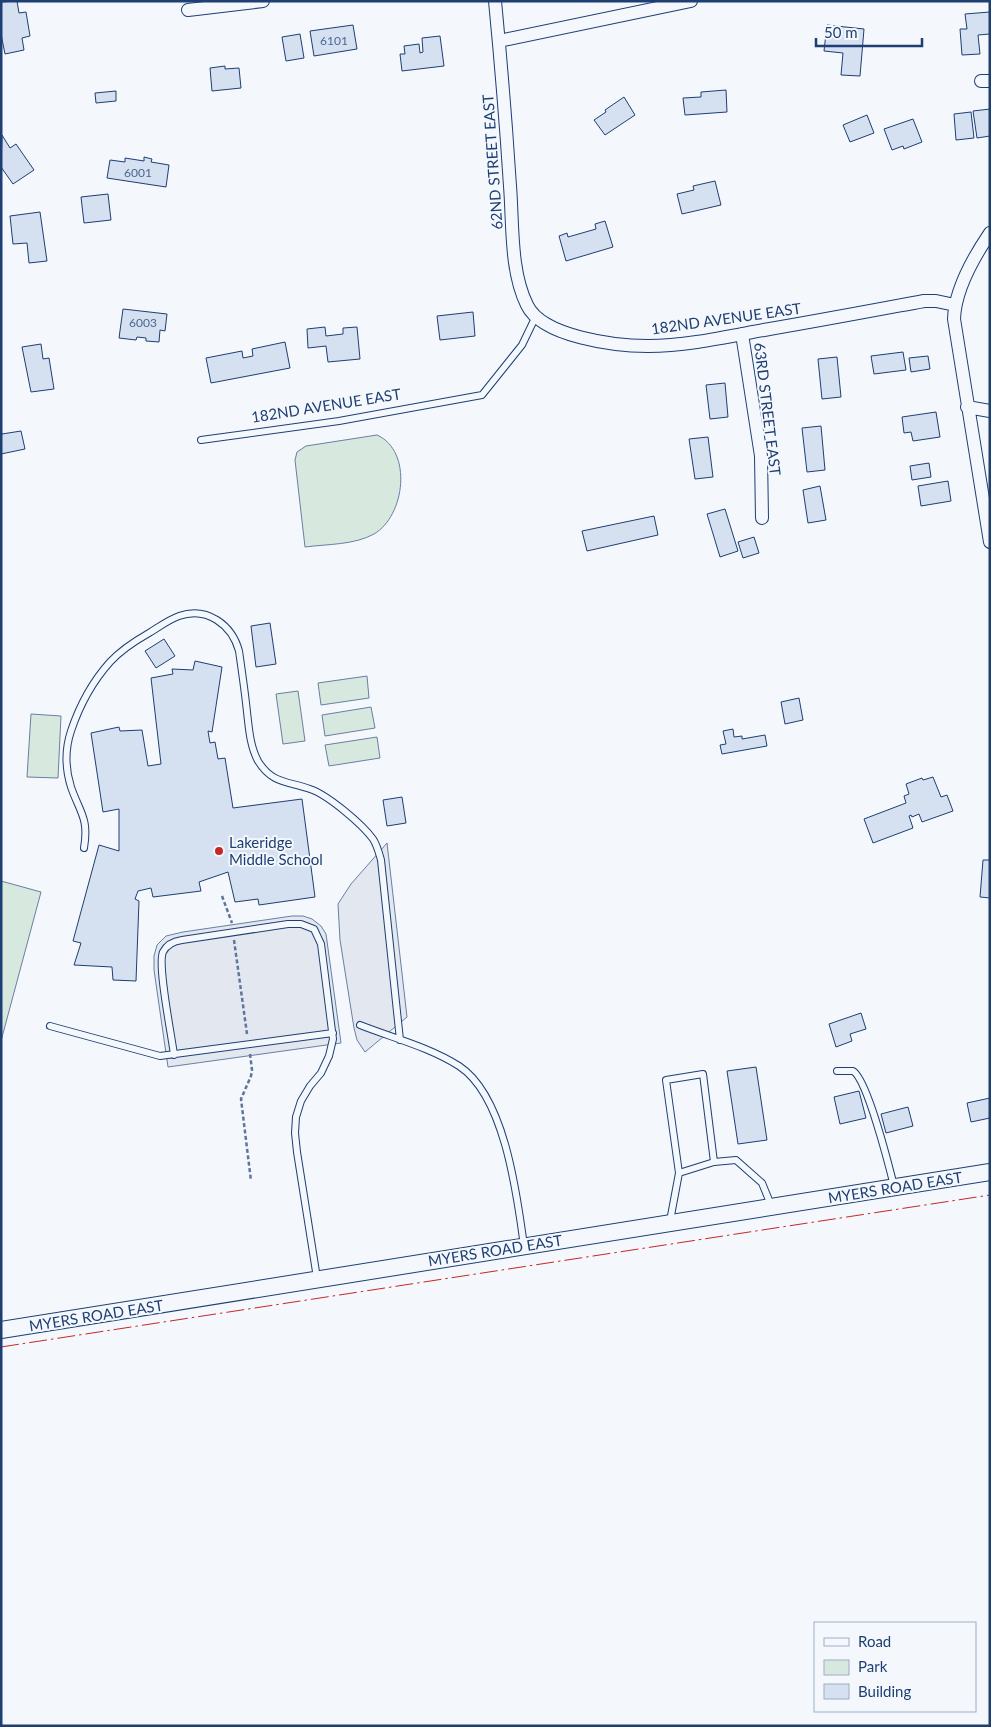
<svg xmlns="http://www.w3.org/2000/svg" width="991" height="1727" font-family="Lato,sans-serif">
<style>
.green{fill:#d7e8df;stroke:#687fa3}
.parking{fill:#e3e8f0;stroke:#687fa3}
.building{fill:#d5e0f0;stroke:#1d3f73}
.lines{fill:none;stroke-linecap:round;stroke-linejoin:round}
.service-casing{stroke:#1d3f73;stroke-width:8}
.minor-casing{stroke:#1d3f73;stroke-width:14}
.tertiary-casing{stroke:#1d3f73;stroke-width:18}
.path{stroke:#5e769c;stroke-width:2.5;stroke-dasharray:4 2.5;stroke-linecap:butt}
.service{stroke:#f4f7fb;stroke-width:6}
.minor{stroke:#f4f7fb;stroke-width:12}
.tertiary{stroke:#f4f7fb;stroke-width:16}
.power{stroke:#c62828;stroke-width:1;stroke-dasharray:18 4 2.5 4;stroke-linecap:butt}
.poi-dot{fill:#c62828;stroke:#f4f7fb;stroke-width:2}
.labels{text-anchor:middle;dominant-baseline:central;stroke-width:4;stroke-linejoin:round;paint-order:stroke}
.number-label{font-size:12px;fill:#4b6792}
.street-label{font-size:15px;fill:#1d3f73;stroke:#f4f7fb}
.poi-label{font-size:15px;fill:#1d3f73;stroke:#f4f7fb;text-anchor:start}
</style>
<rect width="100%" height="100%" fill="#f4f7fb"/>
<!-- green -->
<path class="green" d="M377 435C413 451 405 516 374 534 354 545 328 544 305 547L295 460 297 452 306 446Z
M367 676 369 698 321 705 318 683Z
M298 691 305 741 283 744 276 694Z
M371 707 375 728 325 736 322 715Z
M31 714 61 716 58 778 27 777Z
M377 737 380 758 329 766 325 745Z
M1 881 41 892 1 1041Z"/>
<!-- parking -->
<path class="parking" d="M387 843 407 1017 365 1052 357 1040 354 1028 340 940 338 904 351 884Z
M292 916H303L312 919 321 926 326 934 341 1043 168 1067 154 970V956L157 945 166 936 183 932Z"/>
<!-- building -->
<path class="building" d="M17 1 19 13 26 12 30 36 22 38 24 50 5 54 1 34V2Z
M990 12V34L978 35 980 54 962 55 960 29H967L965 14Z
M353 25 357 49 314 56 310 31Z
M827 25 864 29 860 76 841 75 843 53 824 51Z
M300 34 304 58 286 61 282 37Z
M440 36 444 66 402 71 400 54H405L404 46 419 44 420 53 423 52 422 38Z
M225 66V69L239 68 241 88 212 91 210 68Z
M726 90 727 112 685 115 683 98 701 97V92Z
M116 91V101L96 103 95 93Z
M624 97 635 115 605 135 594 120 606 112 605 110Z
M990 109V136L977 138 973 111Z
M971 112 974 138 956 140 954 114Z
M867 115 874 133 850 142 843 125Z
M913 119 922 142 904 149 903 146 892 150 884 129Z
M2 135 10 148 16 144 34 170 13 184 1 167Z
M144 157 152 159 151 162 169 165 166 187 107 178 110 160 125 162V158L144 161Z
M715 181 721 205 682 214 677 194 694 190 693 186Z
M108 194 111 220 84 223 81 197Z
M40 212 47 261 29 263 27 243 13 244 10 216Z
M605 221 613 247 566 261 559 236 567 233 568 237 596 229 595 224Z
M123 309 167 314 165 331 160 330 159 342 146 341V338L137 337 136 340 119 338Z
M473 312 475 336 440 340 437 316Z
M325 327 326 336 343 334V328L357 327 360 359 328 362 326 346 308 348 307 329Z
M285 342 290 368 211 383 206 358 242 351 243 358 253 356 252 349Z
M41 344 43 359 49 358 54 389 31 392 22 347Z
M903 352 906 370 874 374 871 356Z
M928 356 930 369 911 372 909 358Z
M837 357 841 397 822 399 818 359Z
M725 383 728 417 710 419 706 385Z
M936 412 940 437 913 441 911 432 904 433 902 417Z
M821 426 825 470 807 472 802 428Z
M1 431 2 434 21 431 25 449 1 454Z
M708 437 713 477 695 479 689 439Z
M929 463 931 477 912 480 910 466Z
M948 481 951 501 921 506 918 486Z
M820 486 826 520 808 523 803 490Z
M725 509 738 551 720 557 707 514Z
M654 516 658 535 587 551 582 531Z
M754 537 759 553 743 558 738 542Z
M270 623 276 664 256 667 251 626Z
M164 639 175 656 156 668 145 651Z
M195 661 222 667 212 732 208 731 210 743 215 742 218 759 225 758 233 808 302 799 315 897 259 905 258 899 235 902 228 872 199 882 201 891 153 897 151 888 138 891 135 899 139 901 136 981 113 980 112 967 74 965 81 943 73 941 99 845 119 851V809L103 812 91 733 119 727 120 731 142 730 148 766 161 764 151 678 173 674 172 669 193 670Z
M799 698 803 720 785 724 781 702Z
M733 729 734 737 742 736V739L765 735 767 746 722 754 720 745 726 744 723 731Z
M933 777 941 797 947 795 953 811 922 822 919 814 912 817 911 815 909 816 913 828 873 843 864 819 906 803 904 796 909 794 906 784 922 778 923 780Z
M402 797 406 823 387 826 383 800Z
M983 860H990V898L980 897Z
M861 1013 866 1029 850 1034 852 1041 836 1047 829 1024Z
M756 1067 767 1140 738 1144 727 1071Z
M859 1091 866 1118 840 1124 834 1097Z
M990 1098V1118L971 1122 967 1103Z
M908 1107 913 1126 886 1133 881 1114Z"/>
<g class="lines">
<!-- service casing -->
<g class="service-casing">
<path id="service" d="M201 440 339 421 482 395 522 345 536 316
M84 848C89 818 80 813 71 787 65 768 65 749 71 731 79 707 93 681 110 662 121 650 135 641 149 633 159 627 168 620 179 616 207 606 232 625 239 651 242 672 245 692 247 712 249 729 250 746 258 761 272 784 288 781 310 789 328 795 362 824 373 839 377 845 379 853 381 860L400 1040
M360 1025C393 1038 429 1047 459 1066 505 1096 517 1195 524 1246
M50 1026 160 1056 333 1033
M174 1055C172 1037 157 965 163 952 167 944 175 941 182 940L288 924H301L314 929 321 944 333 1039 329 1056 321 1073 310 1086 301 1101 296 1117 295 1133 297 1152 317 1278
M837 1071H853C867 1079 889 1166 894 1186
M679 1173 714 1162
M670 1221 679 1173 666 1080 703 1074 714 1162 736 1160 762 1183 771 1205"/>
</g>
<!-- minor casing -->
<g class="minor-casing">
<path id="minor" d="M495 1C501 63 506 124 510 186 513 223 510 271 527 305 542 337 616 346 648 346 686 346 726 337 764 330 817 321 870 311 924 301H936L955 305
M188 10 263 1
M499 41 691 1
M981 81H990
M990 233C973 258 955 289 954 319L990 542
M742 334 761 456 762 518
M967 407 990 411"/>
</g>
<!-- tertiary casing -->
<g class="tertiary-casing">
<path id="tertiary" d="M1 1330 990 1172"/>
</g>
<!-- path -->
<path class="path" d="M222 896 232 923
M234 940 247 1034
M250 1054 252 1070 251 1076 241 1099 251 1181"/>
<!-- service -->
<use href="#service" class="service"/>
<!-- minor -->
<use href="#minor" class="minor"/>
<!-- tertiary -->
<use href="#tertiary" class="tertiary"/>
<!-- power -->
<path class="power" d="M1 1347 990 1195"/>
</g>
<!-- markers -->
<circle class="poi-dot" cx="219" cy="851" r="5"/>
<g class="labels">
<!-- number labels -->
<g class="number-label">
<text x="334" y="40">6101</text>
<text x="138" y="172">6001</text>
<text x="143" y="322">6003</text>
</g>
<!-- street labels -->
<g class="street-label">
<text transform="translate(492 162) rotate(-94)">62ND STREET EAST</text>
<text transform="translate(726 318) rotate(-8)">182ND AVENUE EAST</text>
<text transform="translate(326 405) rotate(-9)">182ND AVENUE EAST</text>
<text transform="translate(768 409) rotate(83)">63RD STREET EAST</text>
<text transform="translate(895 1187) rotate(-9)">MYERS ROAD EAST</text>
<text transform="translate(495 1250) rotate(-9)">MYERS ROAD EAST</text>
<text transform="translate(96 1315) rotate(-9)">MYERS ROAD EAST</text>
</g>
<!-- poi labels -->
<g class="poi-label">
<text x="229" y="842">Lakeridge<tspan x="229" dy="17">Middle School</tspan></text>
</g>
</g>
<!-- border -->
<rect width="991" height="1727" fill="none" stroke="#1d3f73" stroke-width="5"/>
<!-- legend -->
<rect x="814" y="1622" width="162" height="90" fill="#f4f7fb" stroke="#9eadc5"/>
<rect x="824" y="1638" width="25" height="8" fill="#f4f7fb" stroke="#9eadc5"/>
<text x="858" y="1647" font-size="15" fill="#1d3f73">Road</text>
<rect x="824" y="1660" width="25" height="15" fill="#d7e8df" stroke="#9eadc5"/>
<text x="858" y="1672" font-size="15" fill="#1d3f73">Park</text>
<rect x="824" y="1684" width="25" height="15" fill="#d5e0f0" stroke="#9eadc5"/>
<text x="858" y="1697" font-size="15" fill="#1d3f73">Building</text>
<!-- scale -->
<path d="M816 38v8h106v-8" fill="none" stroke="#1d3f73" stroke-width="2.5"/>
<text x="824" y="38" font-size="15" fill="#1d3f73" stroke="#f4f7fb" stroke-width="4" paint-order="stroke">50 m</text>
</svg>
